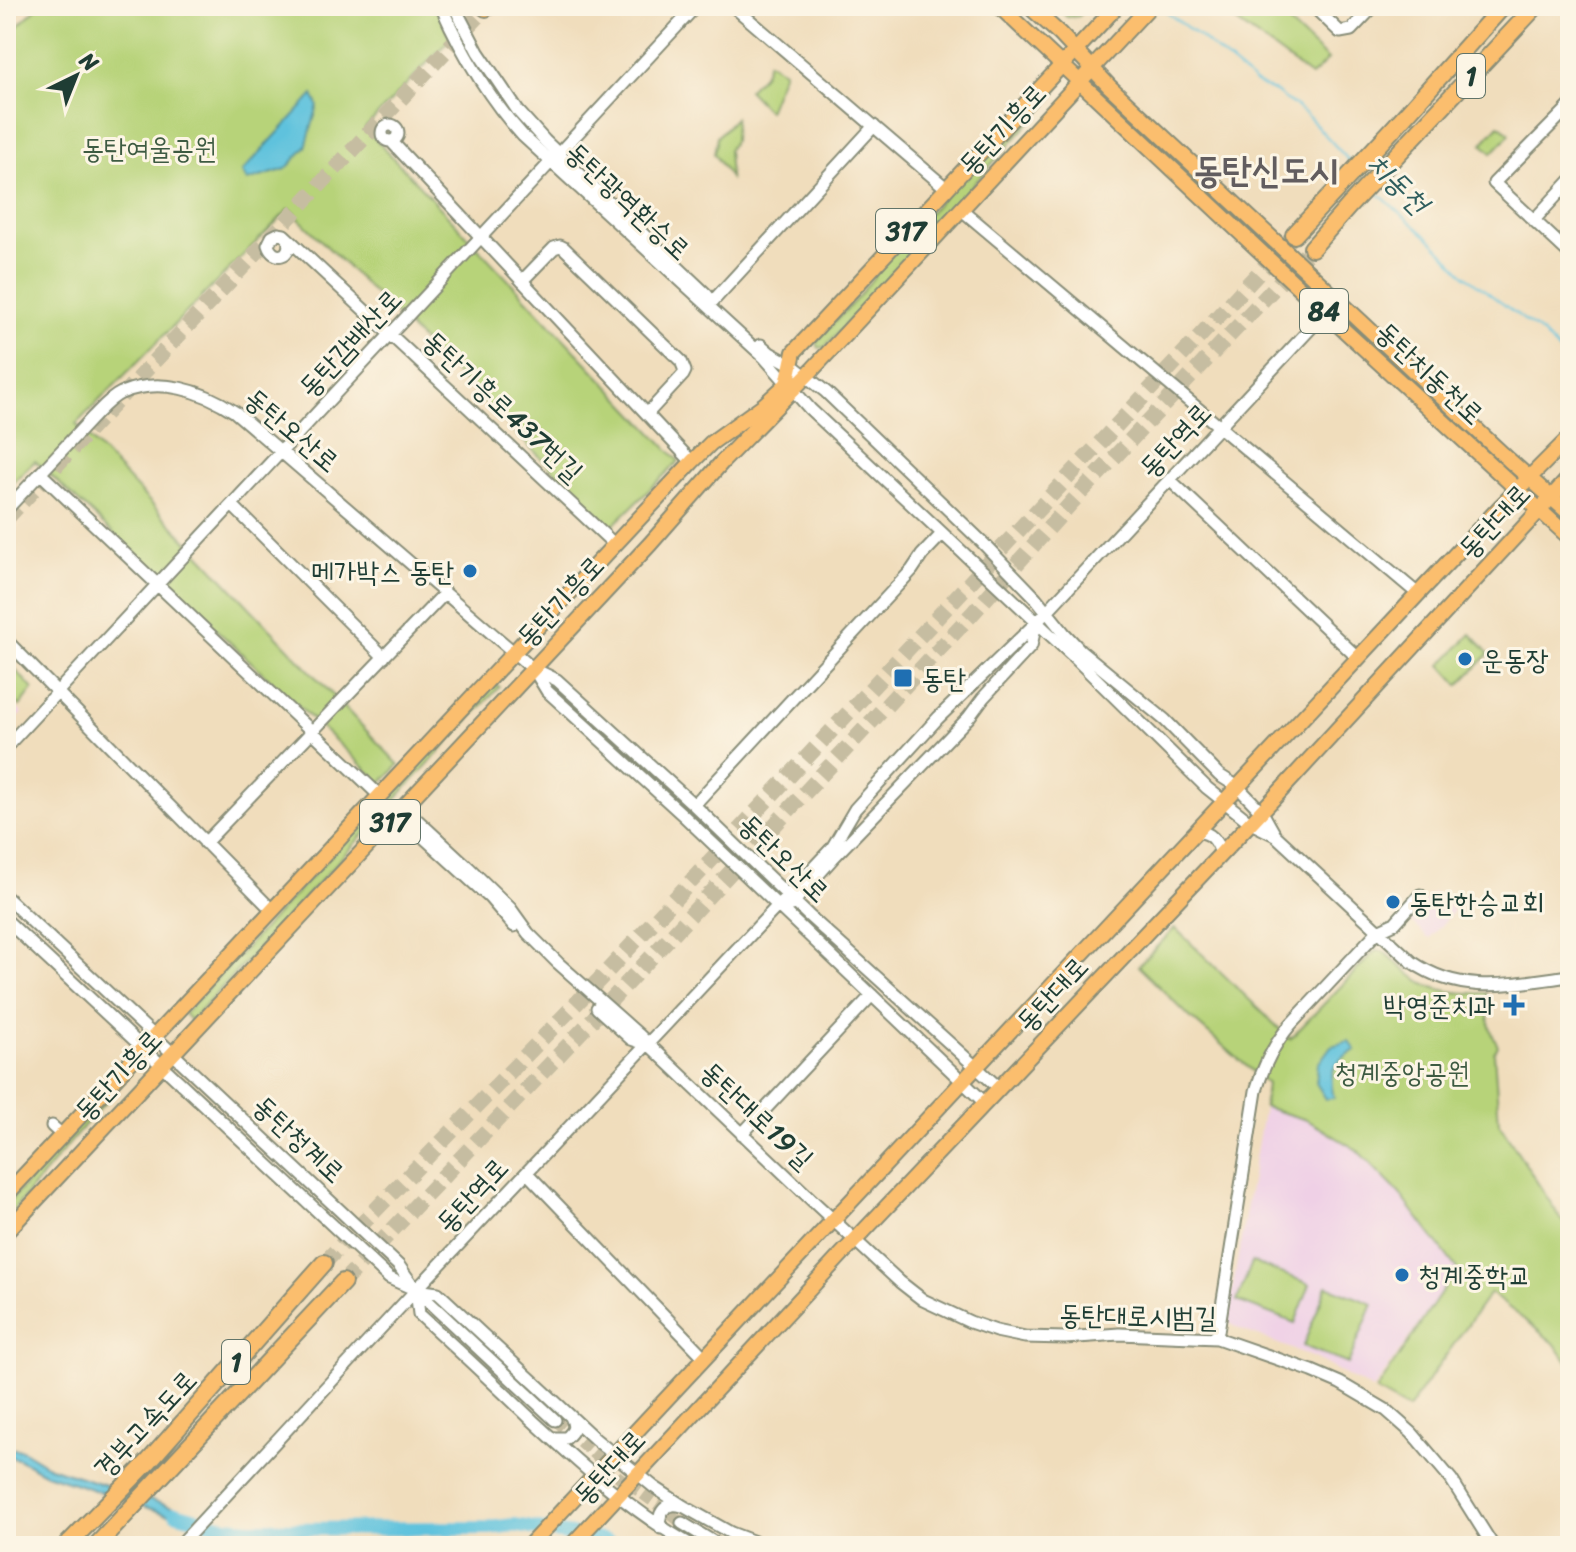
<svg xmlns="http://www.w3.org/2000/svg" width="1576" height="1552" font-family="Sriracha,'Poor Story',sans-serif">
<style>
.built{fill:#efd0e6}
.green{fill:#b7d379;stroke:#6b8856;stroke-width:2}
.water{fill:#5fc2dd;stroke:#3f8088;stroke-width:2}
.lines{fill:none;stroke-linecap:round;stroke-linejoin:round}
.stream{stroke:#5fc2dd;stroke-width:2}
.river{stroke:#5fc2dd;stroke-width:14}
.minor-tunnel{stroke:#c6bda1;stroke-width:11;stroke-dasharray:11 5.5;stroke-linecap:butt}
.highway-tunnel{stroke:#c6bda1;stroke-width:16;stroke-dasharray:16 8;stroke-linecap:butt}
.minor-casing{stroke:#888d78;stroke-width:15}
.major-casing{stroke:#888d78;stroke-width:18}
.highway-casing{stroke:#888d78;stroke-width:20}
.minor{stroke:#fff;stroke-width:11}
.major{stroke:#fbbe6e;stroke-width:14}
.highway{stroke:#fbbe6e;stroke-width:16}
.poi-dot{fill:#1f6fb2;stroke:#fcf5e5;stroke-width:3}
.labels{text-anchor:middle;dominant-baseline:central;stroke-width:6;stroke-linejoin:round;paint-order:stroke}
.shield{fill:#fcf5e5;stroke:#617469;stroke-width:2}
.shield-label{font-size:26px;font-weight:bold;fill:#1f3d34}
.street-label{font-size:28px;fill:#1f3d34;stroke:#fcf5e5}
.park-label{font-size:28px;fill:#3d5b42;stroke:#fcf5e5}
.poi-label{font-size:28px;fill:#1f3d34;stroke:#fcf5e5;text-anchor:start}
.water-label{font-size:30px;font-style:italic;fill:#2f5e5e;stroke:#fcf5e5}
.district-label{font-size:36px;font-weight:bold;fill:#625d5f;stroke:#fcf5e5}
</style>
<rect width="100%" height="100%" fill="#fcf5e5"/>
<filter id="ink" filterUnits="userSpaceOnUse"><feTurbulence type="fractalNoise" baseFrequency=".0125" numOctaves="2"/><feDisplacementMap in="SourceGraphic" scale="16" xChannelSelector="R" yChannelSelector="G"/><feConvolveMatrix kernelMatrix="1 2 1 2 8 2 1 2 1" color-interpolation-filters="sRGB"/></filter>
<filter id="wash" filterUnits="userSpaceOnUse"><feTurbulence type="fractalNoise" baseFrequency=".006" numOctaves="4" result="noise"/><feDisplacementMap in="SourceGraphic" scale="32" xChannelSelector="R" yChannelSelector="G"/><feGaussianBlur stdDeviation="1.8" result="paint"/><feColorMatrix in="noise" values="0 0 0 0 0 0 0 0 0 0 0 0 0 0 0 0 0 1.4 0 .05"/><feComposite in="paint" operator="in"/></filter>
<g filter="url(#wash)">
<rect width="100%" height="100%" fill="#f0ddbc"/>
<!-- built -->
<path class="built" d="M6 698 22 713 6 730Z
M1433 892 1454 911 1429 939 1408 919Z
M1264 1107 1307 1120 1357 1150 1399 1193 1457 1269 1373 1390 1315 1358 1237 1328 1227 1320Z"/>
<!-- green -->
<path class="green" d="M39 6H438L450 39 365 128 679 461 611 527 289 209 76 424 399 765 381 783 35 461 6 489V37Z
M1055 6H1089L1079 16 1067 17Z
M1215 6H1271L1328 60 1311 76Z
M768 62 784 71 768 111 748 90 763 75Z
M1029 105H1034L1041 110 825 347 819 348 816 342 858 297 896 248Z
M735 118 734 141 728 150 730 178 714 154 717 137Z
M1499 125 1510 134 1492 153 1482 144Z
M1471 634 1489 654 1459 685 1441 665Z
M6 660 33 689 20 706 6 693Z
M493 681 499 687 191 1021 184 1014Z
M1175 928 1290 1039 1375 951H1383C1420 985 1434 995 1487 993 1486 1012 1488 1029 1498 1046L1494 1053 1499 1123 1570 1233V1366L1554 1343 1490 1293 1408 1409 1376 1391 1457 1269 1399 1193 1357 1150 1307 1120 1264 1107 1267 1084 1191 1018 1138 966Z
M112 1087 116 1091 89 1120 6 1219V1206Z
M1252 1262 1310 1284 1295 1323 1237 1301Z
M1327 1286 1373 1304 1348 1364 1303 1346Z"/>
<!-- water -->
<path class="water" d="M313 95 318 105 306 147 286 169 247 181 242 172Z
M1349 1041 1356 1050C1332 1061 1328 1073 1334 1098L1326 1099 1316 1083 1318 1064 1331 1046Z
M6 1448 22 1450 50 1467 194 1514 188 1521 46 1474 18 1459 6 1456Z"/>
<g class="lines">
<!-- stream -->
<path class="stream" d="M1158 6 1200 37 1256 83 1277 93 1306 114 1352 164
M1374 190 1431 240 1466 276 1544 335 1570 364"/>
<!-- river -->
<path class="river" d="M175 1513 226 1527 250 1529 489 1528 514 1525 606 1541 615 1546"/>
</g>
</g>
<g filter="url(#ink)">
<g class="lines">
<!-- minor-tunnel -->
<path class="minor-tunnel" d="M555 1420 619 1477 682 1523"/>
<!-- highway-tunnel -->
<path class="highway-tunnel" d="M6 519 486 8
M324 1263 600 979 1294 235
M343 1282 613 998 972 614 1072 502 1312 248"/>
<!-- minor casing -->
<g class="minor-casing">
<path id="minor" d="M441 6C462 53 488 98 523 136L765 358 810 409 1075 658 1207 788 1251 823 1275 835 1412 962C1463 997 1513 983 1570 976
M454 6 478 52 518 111 545 141 707 295
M733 6 946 188
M1313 6 1340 32 1351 30 1374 6
M1570 106 1494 183 1570 254
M382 133a8 8 0 1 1 16 0a8 8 0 1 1-16 0Z
M391 141 692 462
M962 210 1418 594
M1534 220 1570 181
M288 239C293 257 273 262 268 245L272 237 278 234 284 235 614 544
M522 281 554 248 560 246 564 248 681 361 685 371 683 375 647 414
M713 301 874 126
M761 345 770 353 792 365 826 392 981 541 1035 597 1064 633 1080 650 1165 720 1219 775 1238 787 1262 812 1275 835
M40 473 380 796
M1170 480 1358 658
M232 505 384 657
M6 510 92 418C101 409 110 398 121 393 160 377 202 390 235 412L532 668 557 680 694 805 808 915 999 1088
M6 640 273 911
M533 668 547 691 684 816 985 1103
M6 747 696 6
M694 805 912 570 922 555 942 534
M401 810 414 817 469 868 510 908 528 933 558 963 638 1034 817 1205 900 1282 923 1300 970 1322 996 1331 1025 1337 1065 1338 1119 1334 1217 1338 1312 1371 1340 1383 1386 1410 1412 1433 1451 1479 1493 1546
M401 810 408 823 490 898 514 926
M1196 832C1211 831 1217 841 1221 854
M205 843 445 593
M6 897 399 1266 416 1290 555 1420
M791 905 833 858 969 717 983 698 1031 646 1036 623
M6 920 389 1278 416 1290 438 1293 595 1439 654 1487 683 1506 731 1533 765 1546
M597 1008 631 1039 643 1043
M52 1126 62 1135
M742 1134 872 995
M527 1173 705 1358
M416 1290 419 1314C457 1349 495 1384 532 1420 582 1466 633 1513 693 1546
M1217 1338 1256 1091C1263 1066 1274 1044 1291 1024L1378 931 1395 923 1420 895
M552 1438H566C574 1431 576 1427 571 1417
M682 1523 720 1546
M661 1528C656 1512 667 1501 682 1506
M179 1546 416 1290 832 848 855 809 938 718 1036 623 1337 300"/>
</g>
<!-- major casing -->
<g class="major-casing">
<path id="major" d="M999 6 1344 330 1570 538
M1029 6 1060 34 1109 86 1509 460 1570 514
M6 1195 692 462 711 443 765 404 787 384 794 352 1117 6
M6 1232 650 544 723 461 812 370 1150 6
M529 1546 1418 594 1502 505 1570 437
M571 1546 841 1255 1274 798 1570 477"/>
</g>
<!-- highway casing -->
<g class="highway-casing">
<path id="highway" d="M486 8 488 6
M1294 235 1392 130 1503 6
M1312 248 1349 206 1536 6
M66 1546 149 1461 324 1263
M96 1546 343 1282"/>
</g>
<!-- minor -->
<use href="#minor" class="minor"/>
<!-- major -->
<use href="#major" class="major"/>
<!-- highway -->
<use href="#highway" class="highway"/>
</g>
</g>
<!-- markers -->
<g class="poi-dot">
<circle cx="470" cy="571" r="8"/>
<circle cx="1465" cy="659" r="8"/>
<rect x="893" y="668" width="20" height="20" rx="4"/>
<circle cx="1393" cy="902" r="8"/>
<path d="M1510 993h8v8h8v8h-8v8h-8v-8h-8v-8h8z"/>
<circle cx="1402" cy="1275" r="8"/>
</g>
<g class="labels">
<!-- shield labels -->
<g class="shield">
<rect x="1457" y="54" width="28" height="44" rx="6"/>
<rect x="876" y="209" width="60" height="44" rx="6"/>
<rect x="1300" y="289" width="48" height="44" rx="6"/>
<rect x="360" y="800" width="60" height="44" rx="6"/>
<rect x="222" y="1340" width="28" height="44" rx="6"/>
</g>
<g class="shield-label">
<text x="1471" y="76">1</text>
<text x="906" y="231">317</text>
<text x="1324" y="311">84</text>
<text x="390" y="822">317</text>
<text x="236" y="1362">1</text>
</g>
<!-- street labels -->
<g class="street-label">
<text transform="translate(1002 129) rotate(-47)">동탄기흥로</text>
<text transform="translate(628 201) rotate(43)">동탄광역환승로</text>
<text transform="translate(350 343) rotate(-47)">동탄감배산로</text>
<text transform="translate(1430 373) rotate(43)">동탄치동천로</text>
<text transform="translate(503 406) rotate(43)">동탄기흥로437번길</text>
<text transform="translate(292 430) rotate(40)">동탄오산로</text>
<text transform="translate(1175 440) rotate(-47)">동탄역로</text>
<text transform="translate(1494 521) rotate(-47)">동탄대로</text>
<text transform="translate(560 601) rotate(-47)">동탄기흥로</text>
<text transform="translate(784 858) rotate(44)">동탄오산로</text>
<text transform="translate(1052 994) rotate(-47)">동탄대로</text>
<text transform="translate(118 1075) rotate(-47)">동탄기흥로</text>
<text transform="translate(757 1115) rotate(43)">동탄대로19길</text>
<text transform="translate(299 1139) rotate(43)">동탄청계로</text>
<text transform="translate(472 1195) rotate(-47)">동탄역로</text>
<text transform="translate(1138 1316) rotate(1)">동탄대로시범길</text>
<text transform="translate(145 1424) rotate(-47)">경부고속도로</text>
<text transform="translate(609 1467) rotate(-47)">동탄대로</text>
</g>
<!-- park labels -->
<g class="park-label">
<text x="149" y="148">동탄여울공원</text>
<text x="1402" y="1072">청계중앙공원</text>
</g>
<!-- poi labels -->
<g class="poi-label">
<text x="454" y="571" text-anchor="end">메가박스 동탄</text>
<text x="1481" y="659">운동장</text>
<text x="921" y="678">동탄</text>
<text x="1409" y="902">동탄한승교회</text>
<text x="1496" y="1005" text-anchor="end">박영준치과</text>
<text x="1418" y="1275">청계중학교</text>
</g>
<!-- water labels -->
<g class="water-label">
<text transform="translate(1398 183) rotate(45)">치동천</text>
</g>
<!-- district labels -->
<g class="district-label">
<text x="1266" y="170">동탄신도시</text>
</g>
</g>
<!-- margin -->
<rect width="1576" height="1552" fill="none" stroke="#fcf5e5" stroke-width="32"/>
<!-- north arrow -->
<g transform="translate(76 76) rotate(43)" stroke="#fcf5e5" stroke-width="6" paint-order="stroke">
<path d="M0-6L14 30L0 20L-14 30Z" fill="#1f3d34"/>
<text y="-12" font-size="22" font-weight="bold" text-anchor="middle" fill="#1f3d34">N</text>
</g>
</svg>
